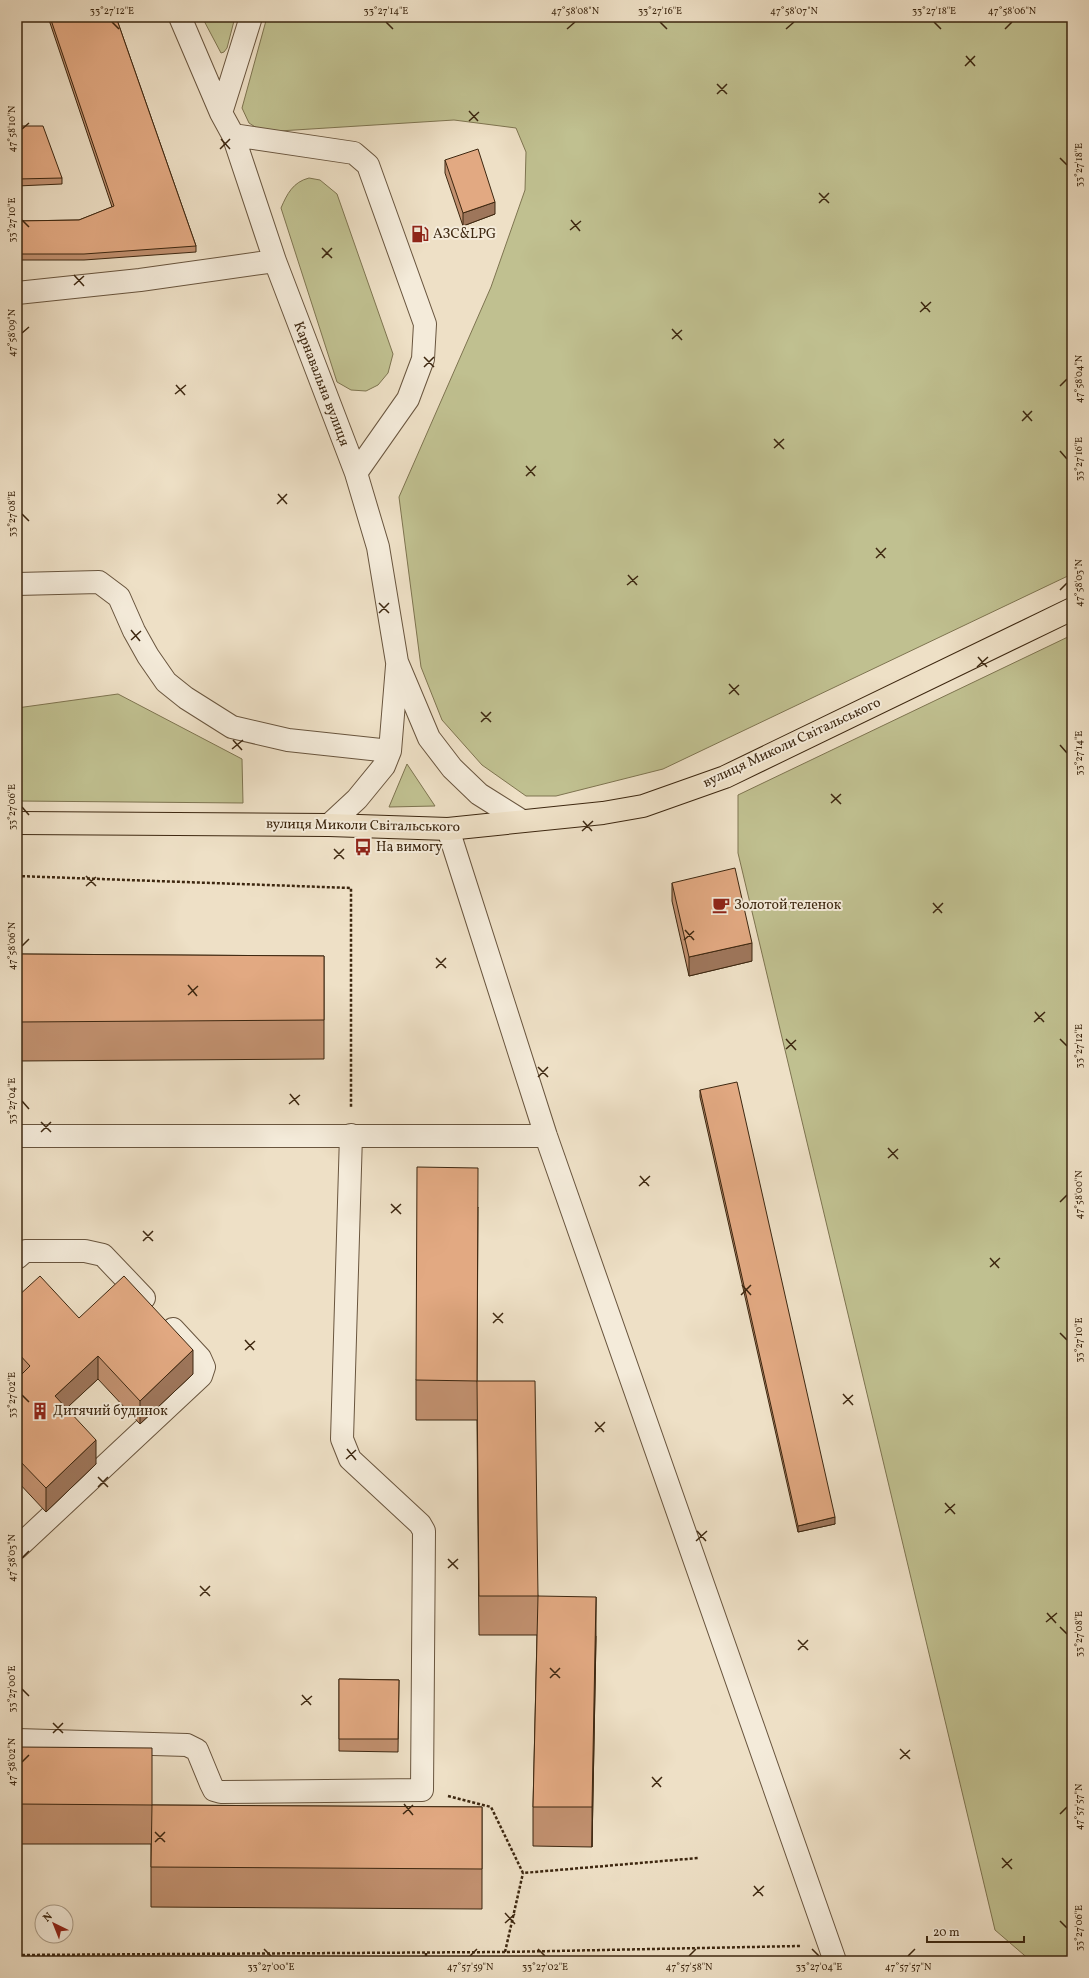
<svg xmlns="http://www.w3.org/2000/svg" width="1089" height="1978" font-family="Vollkorn,serif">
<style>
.green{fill:#c0c090;stroke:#7e7450}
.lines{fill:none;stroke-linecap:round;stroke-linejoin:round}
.minor-casing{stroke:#69553e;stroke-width:24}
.major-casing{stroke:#3d2710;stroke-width:24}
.path{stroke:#3d2710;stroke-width:2.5;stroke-dasharray:3 2;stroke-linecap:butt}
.minor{stroke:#f4ebda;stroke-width:22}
.major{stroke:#eee0c6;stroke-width:22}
.wall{fill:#c29170;stroke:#3d2710}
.shaded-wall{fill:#9e765b;stroke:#3d2710}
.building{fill:#e2a982;stroke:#3d2710}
.ticks{fill:none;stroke:#3d2710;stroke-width:1.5}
.labels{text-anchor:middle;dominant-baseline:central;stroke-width:4;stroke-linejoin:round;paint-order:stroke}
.poi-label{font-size:14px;fill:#3d2710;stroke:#f4ebda;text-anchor:start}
.street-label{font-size:14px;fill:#3d2710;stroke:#f4ebda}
.neatline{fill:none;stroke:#3d2710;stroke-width:1.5}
.ticks-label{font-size:10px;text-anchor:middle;fill:#3d2710}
</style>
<rect width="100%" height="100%" fill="#eee0c6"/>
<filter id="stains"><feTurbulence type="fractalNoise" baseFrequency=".005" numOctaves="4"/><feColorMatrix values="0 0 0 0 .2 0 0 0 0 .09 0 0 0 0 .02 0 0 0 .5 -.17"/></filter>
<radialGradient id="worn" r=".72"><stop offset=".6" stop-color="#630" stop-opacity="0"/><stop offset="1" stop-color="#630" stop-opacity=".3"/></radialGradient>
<!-- green -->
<path class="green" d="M202 17H235L227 48 224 52 221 53Z
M267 17H1072V574L663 769 556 796H526L482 765 442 720 421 667 399 497 491 287 525 190 526 152 516 128 454 120 263 132 249 123 242 108Z
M309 178 320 180 337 194 393 354 388 373 378 385 366 391 351 390 337 382 281 208C287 194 293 182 309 178Z
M1072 635V1961H1031L995 1930 738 853V795Z
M118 694 242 759 243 803 17 801V708Z
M407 764 435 806 389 807Z"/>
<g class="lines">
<!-- minor casing -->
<g class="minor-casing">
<path id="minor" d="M180 17 221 113 233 135 275 261 356 473 378 547 397 662 429 738 452 768 479 794 522 821
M221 113 251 17
M233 135 354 153 368 165 425 324 423 359 408 399 356 473
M17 293 140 280 275 261
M17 584 99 582 119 597 134 631 148 656 166 682 186 698 232 727 288 740 390 751
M329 825 357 799 384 766 390 751 397 666
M448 829 546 1136 835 1961
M17 1136H546
M17 1258 25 1251H85L103 1255 144 1298
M17 1548 201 1376 204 1367 200 1358 173 1329
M17 1740 187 1745 197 1750 211 1784 214 1790 221 1792 422 1790 424 1531 420 1524 350 1459 342 1439 351 1135"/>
</g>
<!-- major casing -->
<g class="major-casing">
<path id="major" d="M17 823 329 825 448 829 603 813 643 806 725 777 1072 609"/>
</g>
<!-- path -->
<path class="path" d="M17 876 351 888V1107
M448 1796 491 1807 523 1873 698 1858
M505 1952 523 1873
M17 1955 505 1952 800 1946
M426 1961V1952"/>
<!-- minor -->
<use href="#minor" class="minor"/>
<!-- major -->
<use href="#major" class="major"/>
</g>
<!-- wall -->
<path class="wall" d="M48 17H116L196 246V252L84 260H17V221L79 220 112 207Z
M17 126 62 178V184L17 186Z
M445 160 495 214 463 226 445 173Z
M672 883 752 961 689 976 672 901Z
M17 954 324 956V1059L17 1061Z
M700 1090 835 1524 798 1532 700 1097Z
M478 1207 477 1381 538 1596 596 1636 592 1847 533 1846V1807L537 1635H479L477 1420H416V1380Z
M17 1297 79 1318 193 1374 140 1424 98 1379 66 1408 96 1464 46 1512 17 1481V1379L18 1377 17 1376Z
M339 1679 399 1680 398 1752 339 1751Z
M17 1747 152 1805 482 1807V1909L151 1907V1844H17Z"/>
<!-- shaded-wall -->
<path class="shaded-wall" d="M495 202V214L463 226V213Z
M752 943V961L689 976V957Z
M193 1350V1374L140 1424V1401Z
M98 1356V1379L55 1419V1396Z
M96 1440V1464L46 1512V1488Z
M835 1517V1524L798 1532V1526Z
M596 1597V1636L592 1847V1807Z"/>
<!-- building -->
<path class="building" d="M50 17H116L196 246 84 254H17V221L79 220 114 206Z
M17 126H43L62 178 17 179Z
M478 149 495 202 463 213 445 160Z
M735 868 752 943 689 957 672 883Z
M17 954 324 956V1020L17 1022Z
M737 1082 835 1517 798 1526 700 1090Z
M417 1167 478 1168 477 1381 416 1380Z
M40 1276 79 1318 124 1276 193 1350 140 1401 98 1356 55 1396 96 1440 46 1488 17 1458V1379L30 1366 17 1352V1297Z
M477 1381H535L538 1596H479Z
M538 1596 596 1597 592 1807H533Z
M339 1679 399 1680 398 1739H339Z
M17 1747 152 1748V1805L482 1807V1869L151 1867 152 1805 17 1804Z"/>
<!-- ticks -->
<path class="ticks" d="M112 22 119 29M386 22 393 29M660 22 667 29M934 22 941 29M567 29 575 22M786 29 794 22M1005 29 1012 22M966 56 975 66M965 66 975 56M717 84 727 94M717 94 727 84M469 111 478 121M469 121 479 112M22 129 29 123M221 139 230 149M220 149 230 139M1060 158 1067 165M819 193 829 203M819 203 829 193M22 220 29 227M571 220 580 231M570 230 581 221M322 248 332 258M322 258 332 248M74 275 84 286M74 285 84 276M921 302 930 312M920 312 931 302M672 329 682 340M22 333 29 327M672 339 682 330M424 357 434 367M424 367 434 357M176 385 185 395M1060 386 1067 379M175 394 186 385M1023 411 1032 421M1022 421 1032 411M774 439 784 449M774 448 784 439M1060 451 1067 459M526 466 535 476M526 476 536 466M278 494 287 504M277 504 287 494M22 514 29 521M876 548 885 558M876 558 886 548M628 575 637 585M627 585 638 576M1060 590 1067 583M379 603 389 613M379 613 389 603M131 630 140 641M131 640 141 631M978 657 987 667M977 667 988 657M729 684 739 695M729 694 739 685M481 712 491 722M481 722 491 712M233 740 242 750M1060 745 1067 753M232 749 243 740M831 794 841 804M831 803 841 794M22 807 29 815M583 821 592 831M582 831 593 821M334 849 344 859M334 859 344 849M86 876 96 886M86 886 96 877M933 903 942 913M933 913 943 903M685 930 694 940M684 940 694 931M22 946 29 939M436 958 446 968M436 968 446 958M188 985 197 996M188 995 198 986M1035 1012 1044 1022M1034 1022 1045 1012M786 1039 796 1050M1060 1039 1067 1046M786 1049 796 1040M538 1067 548 1077M538 1077 548 1067M290 1094 299 1105M22 1101 29 1109M289 1104 300 1095M41 1122 51 1132M41 1132 51 1122M888 1148 898 1159M888 1158 898 1149M640 1176 649 1186M639 1186 650 1176M1060 1202 1067 1195M391 1204 401 1214M391 1213 401 1204M143 1231 153 1241M143 1241 153 1231M990 1258 999 1268M990 1267 1000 1258M742 1285 751 1295M741 1295 751 1285M493 1313 503 1323M493 1323 503 1313M1060 1333 1067 1340M245 1340 254 1350M245 1350 255 1341M843 1394 853 1405M22 1395 29 1402M843 1404 853 1395M595 1422 604 1432M595 1432 605 1422M347 1449 356 1460M346 1459 356 1450M98 1477 108 1487M98 1487 108 1477M945 1503 955 1514M945 1513 955 1504M697 1531 706 1541M696 1541 707 1531M22 1558 29 1551M448 1559 458 1569M448 1568 458 1559M200 1586 210 1596M200 1596 210 1586M1047 1613 1056 1623M1046 1622 1057 1613M1060 1627 1067 1634M798 1640 808 1650M798 1650 808 1640M550 1668 560 1678M550 1678 560 1668M22 1689 29 1696M302 1695 311 1705M301 1705 312 1696M53 1723 63 1733M53 1733 63 1723M900 1749 910 1759M900 1759 910 1750M22 1762 29 1755M652 1777 661 1787M652 1787 662 1777M404 1804 413 1815M403 1814 413 1805M1060 1814 1067 1807M155 1832 165 1842M155 1842 165 1832M1002 1858 1012 1869M1002 1868 1012 1859M754 1886 763 1896M753 1896 764 1886M505 1913 515 1924M1060 1921 1067 1928M505 1923 515 1914M264 1949 271 1956M538 1949 545 1956M812 1949 819 1956M470 1956 477 1949M689 1956 696 1949M908 1956 915 1949"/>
<!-- icons -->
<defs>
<g id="fuel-bare" transform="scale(1.38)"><path d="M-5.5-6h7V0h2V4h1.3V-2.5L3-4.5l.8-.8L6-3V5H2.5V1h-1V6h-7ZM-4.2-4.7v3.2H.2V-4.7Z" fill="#8f2418" stroke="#f4ebda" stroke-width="2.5" paint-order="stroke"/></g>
<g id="bus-bare" transform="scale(1.38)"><path d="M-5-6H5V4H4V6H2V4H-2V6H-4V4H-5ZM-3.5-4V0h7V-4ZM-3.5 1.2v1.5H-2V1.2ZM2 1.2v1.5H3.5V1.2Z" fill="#8f2418" stroke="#f4ebda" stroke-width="2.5" paint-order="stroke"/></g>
<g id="cafe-bare" transform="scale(1.38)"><path d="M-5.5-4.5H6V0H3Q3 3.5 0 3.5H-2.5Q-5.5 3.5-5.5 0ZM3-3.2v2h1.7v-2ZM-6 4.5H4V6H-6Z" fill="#8f2418" stroke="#f4ebda" stroke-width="2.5" paint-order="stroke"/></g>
<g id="building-bare" transform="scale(1.38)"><path d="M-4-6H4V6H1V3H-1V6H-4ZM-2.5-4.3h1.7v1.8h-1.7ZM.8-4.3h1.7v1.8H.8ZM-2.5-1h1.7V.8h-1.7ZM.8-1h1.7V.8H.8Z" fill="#8f2418" stroke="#f4ebda" stroke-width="2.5" paint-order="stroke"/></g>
</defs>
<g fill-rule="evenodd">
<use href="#fuel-bare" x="420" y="234"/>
<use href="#bus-bare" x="363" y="847"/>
<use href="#cafe-bare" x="721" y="905"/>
<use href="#building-bare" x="40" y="1411"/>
</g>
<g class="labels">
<!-- poi labels -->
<g class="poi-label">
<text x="433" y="234">АЗС&amp;LPG</text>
<text x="376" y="847">На вимогу</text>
<text x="734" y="905">Золотой теленок</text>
<text x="53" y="1411">Дитячий будинок</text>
</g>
<!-- street labels -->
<g class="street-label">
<text transform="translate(321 384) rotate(69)">Карнавальна вулиця</text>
<text transform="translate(792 743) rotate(-25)">вулиця Миколи Світальського</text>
<text transform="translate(363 826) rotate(1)">вулиця Миколи Світальського</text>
</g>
</g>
<!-- margin -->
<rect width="1089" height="1978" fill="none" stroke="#eee0c6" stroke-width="44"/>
<!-- north arrow -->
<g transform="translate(54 1924) rotate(317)"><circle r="19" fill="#f4ebda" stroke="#ab9d89"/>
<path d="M0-3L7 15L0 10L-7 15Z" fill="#8f2418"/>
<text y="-6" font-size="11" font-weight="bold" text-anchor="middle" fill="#3d2710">N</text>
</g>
<!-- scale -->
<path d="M927 1936v6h97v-6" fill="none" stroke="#3d2710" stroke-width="2"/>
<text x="933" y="1936" font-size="12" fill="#3d2710" stroke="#f4ebda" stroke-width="3" paint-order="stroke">20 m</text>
<rect x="22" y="22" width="1045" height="1934" class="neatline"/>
<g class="ticks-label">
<text x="112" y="14">33°27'12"E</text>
<text x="386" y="14">33°27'14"E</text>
<text x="575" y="14">47°58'08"N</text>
<text x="660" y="14">33°27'16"E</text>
<text x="794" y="14">47°58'07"N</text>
<text x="934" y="14">33°27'18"E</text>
<text x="1012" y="14">47°58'06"N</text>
<text transform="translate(11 129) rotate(-90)" y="4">47°58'10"N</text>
<text transform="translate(1078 165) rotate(-90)" y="4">33°27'18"E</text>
<text transform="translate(11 220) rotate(-90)" y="4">33°27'10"E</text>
<text transform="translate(11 333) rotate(-90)" y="4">47°58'09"N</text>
<text transform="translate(1078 379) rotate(-90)" y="4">47°58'04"N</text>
<text transform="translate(1078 459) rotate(-90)" y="4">33°27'16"E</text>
<text transform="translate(11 514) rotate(-90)" y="4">33°27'08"E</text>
<text transform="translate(1078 583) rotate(-90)" y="4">47°58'03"N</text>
<text transform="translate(1078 753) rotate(-90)" y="4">33°27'14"E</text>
<text transform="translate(11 807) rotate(-90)" y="4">33°27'06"E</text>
<text transform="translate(11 946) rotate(-90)" y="4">47°58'06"N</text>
<text transform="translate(1078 1046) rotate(-90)" y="4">33°27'12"E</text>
<text transform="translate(11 1101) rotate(-90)" y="4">33°27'04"E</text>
<text transform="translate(1078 1195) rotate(-90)" y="4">47°58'00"N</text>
<text transform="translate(1078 1340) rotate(-90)" y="4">33°27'10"E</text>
<text transform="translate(11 1395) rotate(-90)" y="4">33°27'02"E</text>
<text transform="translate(11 1558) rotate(-90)" y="4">47°58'03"N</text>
<text transform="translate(1078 1634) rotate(-90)" y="4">33°27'08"E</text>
<text transform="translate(11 1689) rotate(-90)" y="4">33°27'00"E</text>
<text transform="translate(11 1762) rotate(-90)" y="4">47°58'02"N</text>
<text transform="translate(1078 1807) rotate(-90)" y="4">47°57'57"N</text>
<text transform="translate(1078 1928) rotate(-90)" y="4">33°27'06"E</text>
<text x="271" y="1970">33°27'00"E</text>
<text x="470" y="1970">47°57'59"N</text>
<text x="545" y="1970">33°27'02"E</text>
<text x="689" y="1970">47°57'58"N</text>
<text x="819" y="1970">33°27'04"E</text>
<text x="908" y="1970">47°57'57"N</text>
</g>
<rect width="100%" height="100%" filter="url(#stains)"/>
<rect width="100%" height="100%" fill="url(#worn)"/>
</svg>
